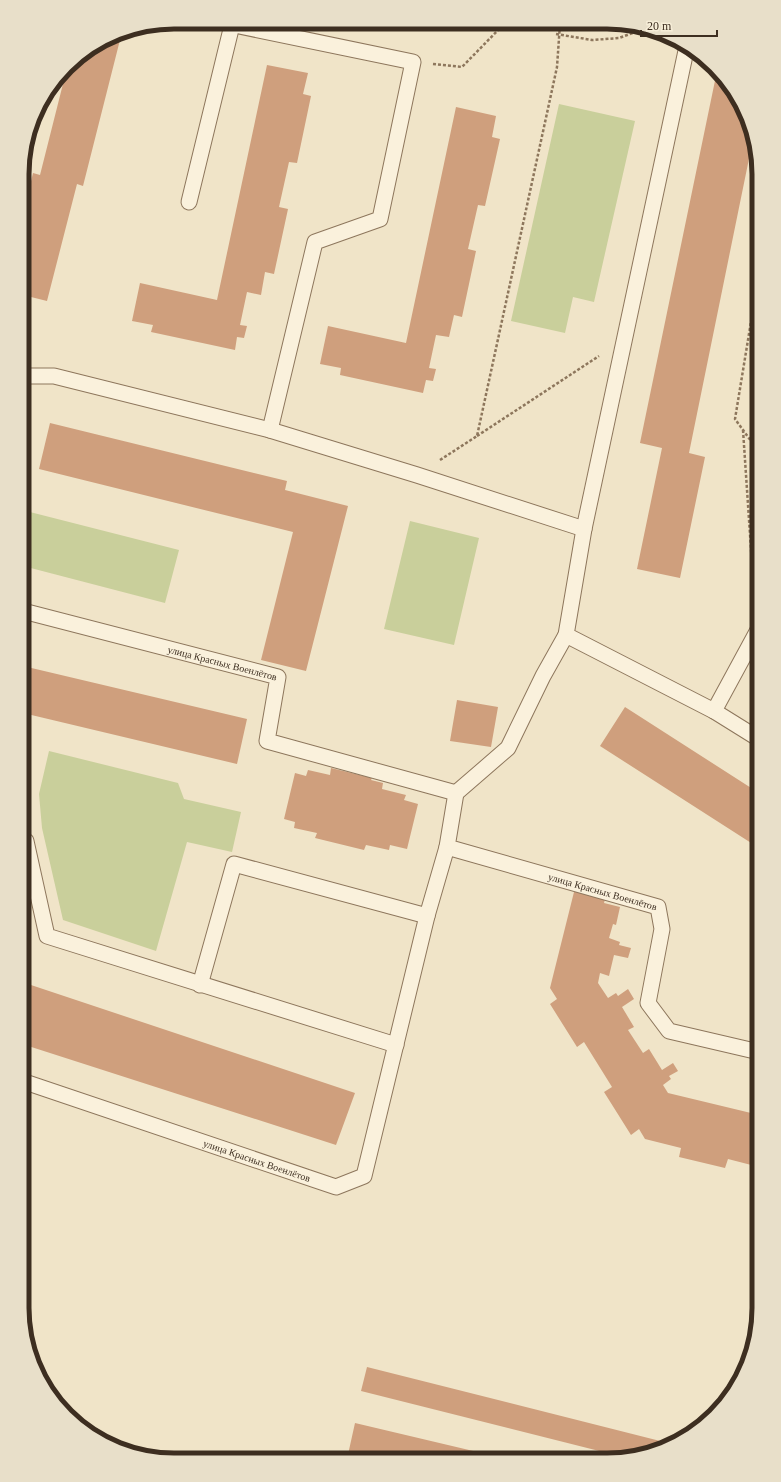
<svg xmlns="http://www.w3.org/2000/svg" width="781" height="1482" font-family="'Times New Roman',serif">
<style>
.green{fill:#c9cf9b}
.building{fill:#cf9f7d}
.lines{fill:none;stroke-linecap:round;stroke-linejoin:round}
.lane-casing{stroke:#8d765c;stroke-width:17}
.path{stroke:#8d765c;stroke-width:2.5;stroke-dasharray:3 2;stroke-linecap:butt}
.lane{stroke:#faf1dc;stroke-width:15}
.labels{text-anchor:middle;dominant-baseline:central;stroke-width:3;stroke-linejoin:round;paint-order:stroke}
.street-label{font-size:10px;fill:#3d2e20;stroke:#f7eed8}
.rim{fill:none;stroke:#3d2e20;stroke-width:5}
</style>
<rect width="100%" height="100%" fill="#f0e4c8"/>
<!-- green -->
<path class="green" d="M559 104 635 121 594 302 573 297 565 333 511 321Z
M26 511 179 550 165 603 23 566V522Z
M410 521 479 538 454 645 384 629Z
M49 751 178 783 184 799 241 812 232 852 187 842 156 951 63 920 42 828 39 794Z"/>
<!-- building -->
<path class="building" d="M122 32 83 186 77 184 47 301 23 295V214L33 173 40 175 67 68 73 60 116 33Z
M267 65 308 73 303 94 311 96 297 163 289 162 279 207 288 209 274 274 265 272 261 295 247 292 240 325 247 326 244 338 237 337 235 350 151 332 153 325 132 321 140 283 217 300Z
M717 71 733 89 751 125 753 139 689 453 705 457 680 578 637 569 662 448 640 443Z
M456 107 496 116 492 137 500 139 485 206 478 205 468 249 476 251 462 317 454 315 449 337 436 335 429 368 436 369 433 381 426 380 423 393 340 375 341 368 320 364 328 326 406 343Z
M50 423 287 481 285 490 348 506 306 671 261 660 293 532 39 469Z
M23 666 247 719 237 764 23 713Z
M457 700 498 707 491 747 450 741Z
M625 707 759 793V848L600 746Z
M331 768 372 778 371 780 383 783 382 789 406 795 404 800 418 804 407 849 390 845 389 850 366 845 364 850 315 838 317 833 294 828 295 822 284 819 295 773 306 776 308 770 330 775Z
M575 888 606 895 604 903 620 907 616 925 613 924 609 938 620 942 619 945 631 948 628 958 614 955 609 976 600 973 598 983 608 998 616 993 618 996 628 989 634 999 622 1007 634 1027 628 1030 643 1053 649 1049 662 1070 673 1063 678 1071 669 1076 671 1079 663 1085 668 1093 751 1113 750 1120 759 1122V1167L728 1159 725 1168 679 1157 681 1148 645 1139 639 1129 631 1135 604 1092 612 1087 584 1042 577 1047 550 1004 557 999 550 988Z
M22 982 355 1093 336 1145 22 1044Z
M367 1367 672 1444 656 1452 623 1457 361 1391Z
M355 1423 507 1459V1460L347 1459Z"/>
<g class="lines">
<!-- lane casing -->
<g class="lane-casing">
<g id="lane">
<path d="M220 22 413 62 380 219 315 242 270 430 417 475 584 529 566 635 714 711 759 739"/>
<path d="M189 202 232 25"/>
<path d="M23 376H54L270 430"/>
<path d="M584 529 687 46"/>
<path id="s1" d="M23 611 278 677 267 741 456 793 447 847 658 907 662 929 648 1003 669 1031 759 1052"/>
<path d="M714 711 759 628"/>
<path d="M456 793 508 748 543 676 566 635"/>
<path d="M23 840 26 841 47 936 396 1045"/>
<path d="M200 985 234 864 427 916"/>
<path id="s2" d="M22 1081 336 1187 364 1176 427 916 447 847"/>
</g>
</g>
<!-- path -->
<path class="path" d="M556 34 592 40 619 38 646 28
M433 64 462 67 504 24
M743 430 755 609
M477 436 599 356
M759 452 735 419 759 273
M440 460 477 436 557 67 560 24"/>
<!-- lane -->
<use href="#lane" class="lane"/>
</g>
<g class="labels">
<!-- street labels -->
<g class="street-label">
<text stroke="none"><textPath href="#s1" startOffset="206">улица Красных Военлётов</textPath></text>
<text stroke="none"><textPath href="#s1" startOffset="741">улица Красных Военлётов</textPath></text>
<text stroke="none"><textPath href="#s2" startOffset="248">улица Красных Военлётов</textPath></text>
</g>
</g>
<!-- crop -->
<path d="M0 0H781V1482H0ZM174 29H607A145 145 0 0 1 752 174V1308A145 145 0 0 1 607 1453H174A145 145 0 0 1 29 1308V174A145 145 0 0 1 174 29Z" fill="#e8dfc9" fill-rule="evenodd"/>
<path class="rim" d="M174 29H607A145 145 0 0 1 752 174V1308A145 145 0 0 1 607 1453H174A145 145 0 0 1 29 1308V174A145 145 0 0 1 174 29Z"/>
<!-- scale -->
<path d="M641 30v6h76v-6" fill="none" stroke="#3d2e20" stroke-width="2"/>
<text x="647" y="30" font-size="12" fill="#3d2e20" stroke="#f7eed8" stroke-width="3" paint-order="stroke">20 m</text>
</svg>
